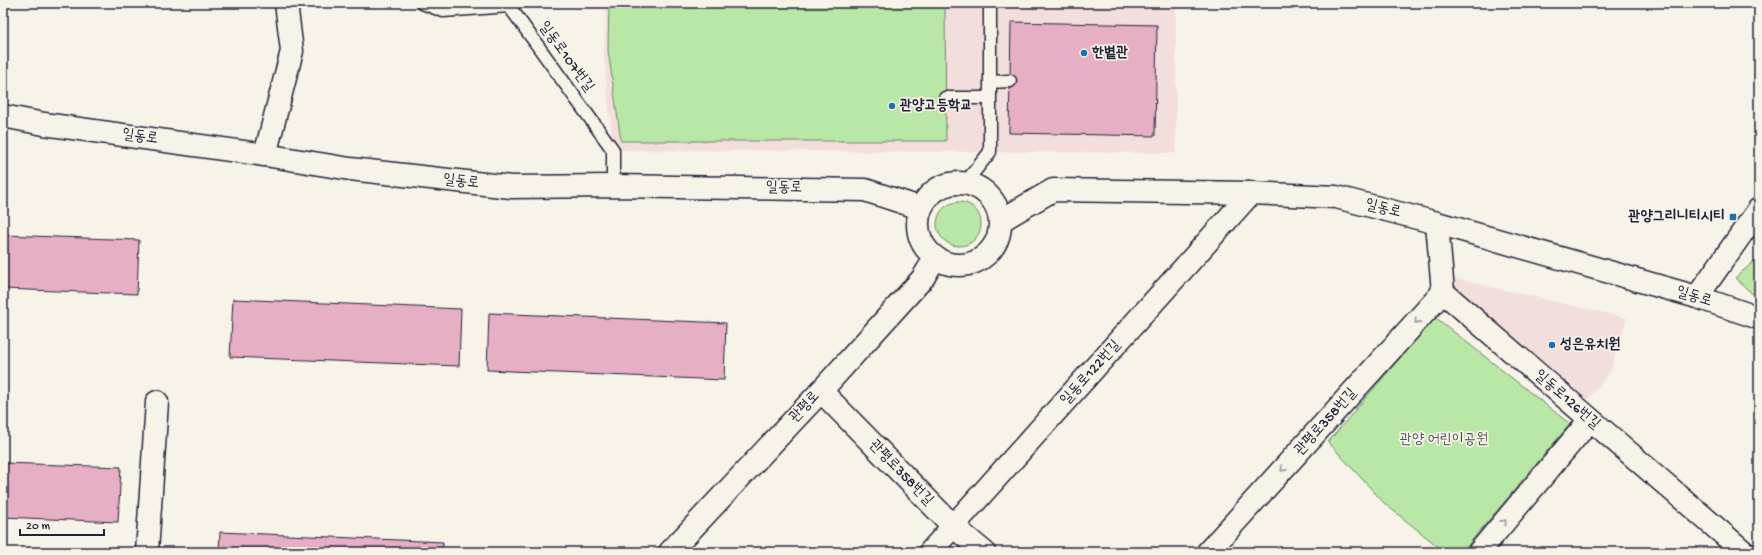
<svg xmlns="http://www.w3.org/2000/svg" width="1762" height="555" font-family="'Gochi Hand','Poor Story',sans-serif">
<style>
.built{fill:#f2dfdd}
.green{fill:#b9e7a5;stroke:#6e8470}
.building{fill:#e6afc4;stroke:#22223b}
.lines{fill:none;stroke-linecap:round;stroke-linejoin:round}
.service-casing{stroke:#22223b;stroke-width:15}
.minor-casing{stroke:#22223b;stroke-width:25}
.tertiary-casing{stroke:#22223b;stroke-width:25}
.service{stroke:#f7f3e8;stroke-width:12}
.minor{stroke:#f7f3e8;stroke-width:22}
.tertiary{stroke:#f7f3e8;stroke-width:22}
.oneway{stroke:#97959a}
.poi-dot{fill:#1f6fb2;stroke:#f7f3e8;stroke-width:1.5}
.labels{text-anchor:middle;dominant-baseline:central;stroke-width:3.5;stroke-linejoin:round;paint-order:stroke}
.poi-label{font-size:15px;font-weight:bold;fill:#22223b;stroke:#f7f3e8;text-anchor:start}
.street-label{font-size:15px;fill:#22223b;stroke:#f7f3e8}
.park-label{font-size:15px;fill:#485356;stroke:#f7f3e8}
</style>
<rect width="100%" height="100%" fill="#f7f3e8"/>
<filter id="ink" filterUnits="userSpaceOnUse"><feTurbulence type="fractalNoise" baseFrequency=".025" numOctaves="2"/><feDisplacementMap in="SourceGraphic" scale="8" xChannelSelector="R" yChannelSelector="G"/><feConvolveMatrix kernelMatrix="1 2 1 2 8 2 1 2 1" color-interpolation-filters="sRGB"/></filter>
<g filter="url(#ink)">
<!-- built -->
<path class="built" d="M606 3H1176V153L613 150 604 58Z
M1453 278 1627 318 1610 372 1572 420 1447 312Z"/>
<!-- green -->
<path class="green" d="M609 3H945L946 141H621L608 50Z
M937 224a22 22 0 1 1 44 0a22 22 0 1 1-44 0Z
M1759 257V300L1735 278Z
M1435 317 1570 424 1462 552H1445L1385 504 1328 442Z"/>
<!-- building -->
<path class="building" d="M1067 3H1158V5Z
M1011 22 1157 25 1155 136 1009 133Z
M3 235 139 240 137 294 3 289Z
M233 299 461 309 459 366 230 357Z
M489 313 726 323 724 380 487 370Z
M3 463 121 467 118 522 3 517Z
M220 532 443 542V552H219Z"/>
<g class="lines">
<!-- service casing -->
<g class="service-casing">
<path id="service" d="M422 3 443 11 509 6 613 150V186
M990 82 1010 81
M945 98H990
M965 183 990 152V3"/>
</g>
<!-- minor casing -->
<g class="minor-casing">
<path id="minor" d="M265 155 292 51 286 3
M1437 223 1443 292 1744 552
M1697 297 1759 209
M821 391 954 527 984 552
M147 552 157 402
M930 552 1251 193
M1208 552 1443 292
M1479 552 1590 420"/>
</g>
<!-- tertiary casing -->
<g class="tertiary-casing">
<path id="tertiary" d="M3 116 44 124 265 155 350 169 511 187 613 186 865 190 920 208
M918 224a41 41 0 1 1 82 0a41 41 0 1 1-82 0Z
M1000 221 1053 190 1251 193 1336 197 1437 223 1697 297 1759 318
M670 552 821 391 923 278 935 258"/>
</g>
<!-- service -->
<use href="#service" class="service"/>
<!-- minor -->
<use href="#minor" class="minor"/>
<!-- tertiary -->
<use href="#tertiary" class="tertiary"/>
</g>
<!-- one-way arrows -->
<defs><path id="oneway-chevron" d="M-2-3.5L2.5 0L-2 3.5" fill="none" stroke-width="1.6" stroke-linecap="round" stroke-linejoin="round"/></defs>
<g class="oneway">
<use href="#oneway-chevron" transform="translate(1417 321) rotate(132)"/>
<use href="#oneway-chevron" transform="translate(1283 469) rotate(132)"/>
<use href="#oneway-chevron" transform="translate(1504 522) rotate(-50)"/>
</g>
</g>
<!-- markers -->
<g class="poi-dot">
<circle cx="1084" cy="53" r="4"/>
<circle cx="892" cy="106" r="4"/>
<rect x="1729" y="213" width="8" height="8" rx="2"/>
<circle cx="1552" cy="345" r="4"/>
</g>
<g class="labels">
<!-- poi labels -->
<g class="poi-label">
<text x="1092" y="53">한볕관</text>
<text x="900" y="106">관양고등학교</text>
<text x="1725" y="217" text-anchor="end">관양그리니티시티</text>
<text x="1560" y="345">성은유치원</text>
</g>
<!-- street labels -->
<g class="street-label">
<text transform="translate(566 57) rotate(54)">일동로107번길</text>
<text transform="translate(140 137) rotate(8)">일동로</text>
<text transform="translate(461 182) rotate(6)">일동로</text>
<text transform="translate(784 188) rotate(1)">일동로</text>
<text transform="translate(1383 209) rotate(14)">일동로</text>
<text transform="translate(1694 297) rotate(17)">일동로</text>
<text transform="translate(1091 373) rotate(-48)">일동로122번길</text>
<text transform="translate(1567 400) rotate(41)">일동로126번길</text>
<text transform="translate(805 407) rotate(-47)">관평로</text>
<text transform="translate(1326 422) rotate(-48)">관평로358번길</text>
<text transform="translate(901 473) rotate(46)">관평로358번길</text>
</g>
<!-- park labels -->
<g class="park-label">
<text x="1444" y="440">관양 어린이공원</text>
</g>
</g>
<!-- margin -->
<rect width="1762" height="555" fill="none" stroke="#f7f3e8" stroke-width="16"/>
<rect x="8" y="8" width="1746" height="539" fill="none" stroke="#22223b" stroke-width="1.5" filter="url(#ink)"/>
<!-- scale -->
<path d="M20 529v6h84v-6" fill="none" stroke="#22223b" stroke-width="2"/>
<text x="26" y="529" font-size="12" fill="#22223b" stroke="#f7f3e8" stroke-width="3" paint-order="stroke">20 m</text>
</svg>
